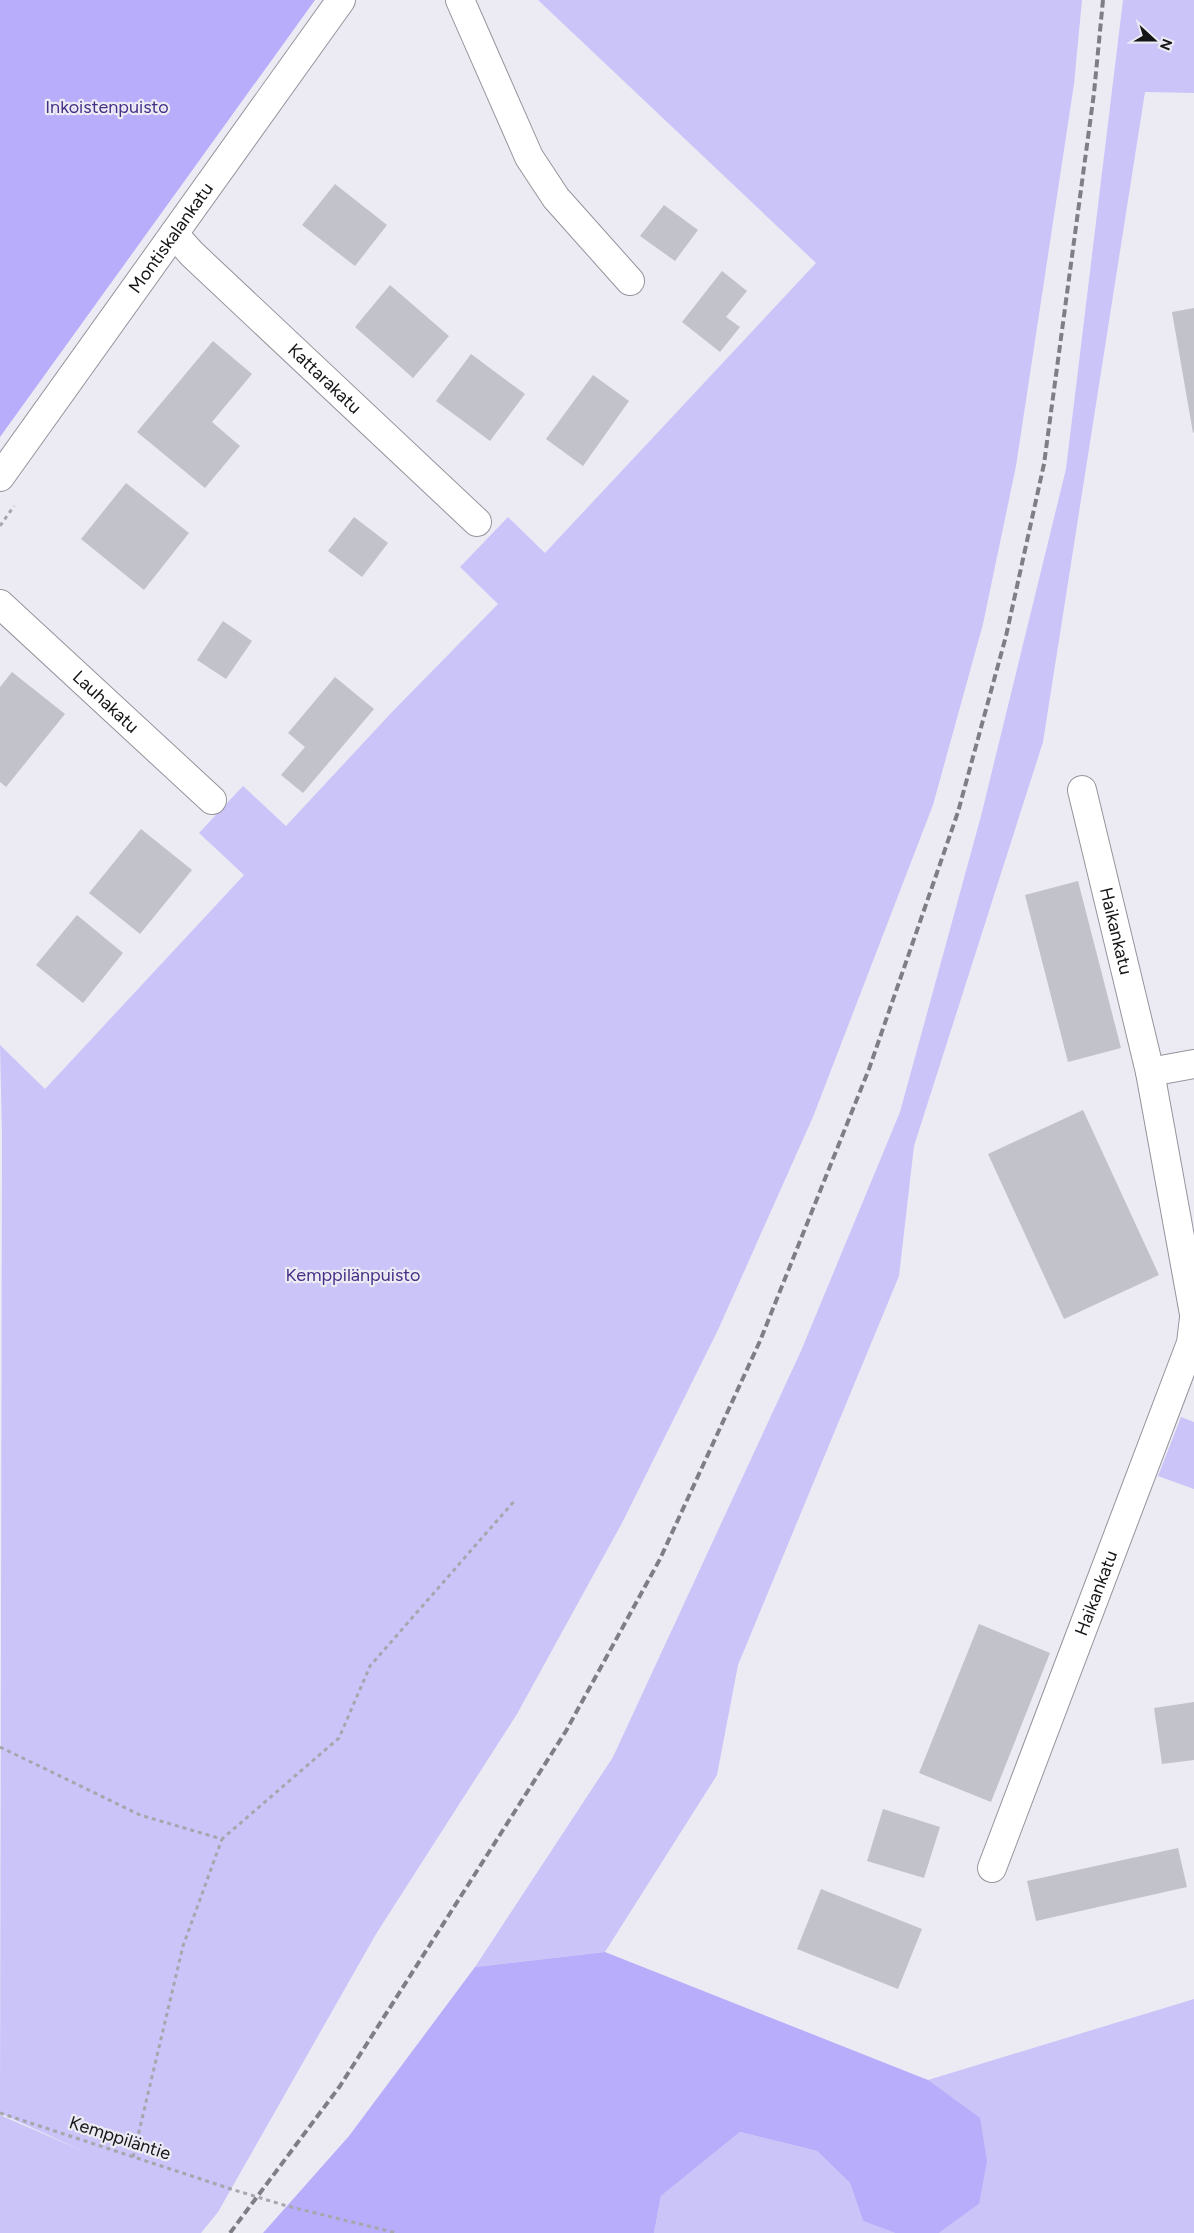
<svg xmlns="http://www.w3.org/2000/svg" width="1194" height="2233" font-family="Figtree,sans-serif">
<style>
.green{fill:#cac4f8}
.forest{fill:#b8adfa}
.building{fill:#c2c2ca}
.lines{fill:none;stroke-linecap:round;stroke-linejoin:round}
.minor-casing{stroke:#95949c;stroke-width:30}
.path{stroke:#a6a6ad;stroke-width:3;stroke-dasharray:4 4;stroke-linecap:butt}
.minor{stroke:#fff;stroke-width:28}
.rail{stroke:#7f7e84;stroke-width:4;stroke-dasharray:8 4;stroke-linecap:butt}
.labels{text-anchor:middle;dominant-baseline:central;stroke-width:4.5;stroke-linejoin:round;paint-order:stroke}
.park-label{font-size:18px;fill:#463087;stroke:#ecebf4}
.street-label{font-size:18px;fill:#151518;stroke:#ecebf4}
</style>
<rect width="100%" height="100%" fill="#ecebf4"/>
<!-- green -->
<path class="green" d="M538 0H1082L1074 84 1016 466 983 624 933 805 813 1117 718 1330 622 1523 517 1714 376 1934 218 2212 201 2233H0V2115L83 2151 0 2113 2 1135 0 1045 45 1089 244 875 199 833 243 786 286 826 392 712 498 604 460 567 508 517 545 553 816 263Z
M1123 0H1194V93L1145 92 1043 742 914 1146 899 1276 738 1665 717 1775 605 1952 475 1967 613 1757 801 1351 900 1112 981 816 1066 469Z
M1181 1417 1194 1422V1489L1158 1476Z
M1194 1999V2233H939L979 2204 928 2080Z
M740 2132 817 2151 850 2183 863 2221 895 2233H654L661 2196Z"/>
<!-- forest -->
<path class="forest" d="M0 0H315L0 437Z
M605 1952 928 2080 980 2118 987 2161 979 2204 939 2233H895L863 2221 850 2183 817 2151 740 2132 661 2196 654 2233H263L349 2136 475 1967Z"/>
<!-- building -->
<path class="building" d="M335 184 387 225 355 266 302 225Z
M664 205 698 230 675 261 640 236Z
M722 271 747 291 726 317 740 327 720 352 682 322Z
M390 285 449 336 413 378 355 327Z
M1194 308V432L1193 433 1172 312Z
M213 341 252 374 212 422 240 446 205 488 137 432Z
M471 354 525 394 490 441 436 401Z
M593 375 629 401 583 466 546 439Z
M126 483 189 533 144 590 81 539Z
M354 517 388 543 362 577 328 551Z
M223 621 252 641 226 679 197 660Z
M12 672 65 714 6 787 0 782V687Z
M335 677 374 709 303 793 281 775 305 747 288 733Z
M141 829 192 870 140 934 89 893Z
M1078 881 1121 1048 1068 1062 1025 895Z
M77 915 123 953 83 1003 36 965Z
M1083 1110 1159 1275 1064 1319 988 1154Z
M979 1624 1050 1653 991 1802 919 1773Z
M1194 1702V1760L1162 1764 1154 1708Z
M883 1809 940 1827 924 1878 867 1861Z
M1178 1848 1187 1887 1036 1921 1027 1881Z
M821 1889 922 1929 898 1989 797 1949Z"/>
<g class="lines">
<!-- minor casing -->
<g class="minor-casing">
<g id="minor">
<path d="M460 0 529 157 556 198 630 281"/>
<path id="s1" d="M174 234 192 254 477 522"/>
<path id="s2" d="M0 477 341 0"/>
<path id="s3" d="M0 604 212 800"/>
<path id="s4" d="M1082 790 1150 1072 1194 1314"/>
<path d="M1150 1072 1194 1064"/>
<path id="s5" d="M992 1868 1191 1343 1194 1318"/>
</g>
</g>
<!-- path -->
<path class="path" d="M0 526 14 506
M0 1747 140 1815 222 1839 339 1738 370 1666 516 1499
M0 2113 231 2189 287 2206 397 2233
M133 2157 183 1946 222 1839"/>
<!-- minor -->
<use href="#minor" class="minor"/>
<!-- rail -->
<path class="rail" d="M230 2233 340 2086 566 1731 660 1559 760 1341 869 1069 958 812 1006 636 1044 464 1094 93 1103 0"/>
</g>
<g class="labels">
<!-- park labels -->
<g class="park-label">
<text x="107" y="107">Inkoistenpuisto</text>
<text x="353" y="1275">Kemppilänpuisto</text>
</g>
<!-- street labels -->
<g class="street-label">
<text stroke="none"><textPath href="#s2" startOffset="294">Montiskalankatu</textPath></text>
<text stroke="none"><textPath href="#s1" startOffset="209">Kattarakatu</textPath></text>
<text stroke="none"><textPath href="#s3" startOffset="144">Lauhakatu</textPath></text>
<text stroke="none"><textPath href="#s4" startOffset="145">Haikankatu</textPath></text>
<text stroke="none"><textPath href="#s5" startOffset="294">Haikankatu</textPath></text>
<text transform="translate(120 2138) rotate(18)">Kemppiläntie</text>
</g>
</g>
<!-- north arrow -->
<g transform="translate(1154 40) rotate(111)" stroke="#ecebf4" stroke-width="4" paint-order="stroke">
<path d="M0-4L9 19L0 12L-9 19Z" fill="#151518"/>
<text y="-8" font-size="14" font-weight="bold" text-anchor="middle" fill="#151518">N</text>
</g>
</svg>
